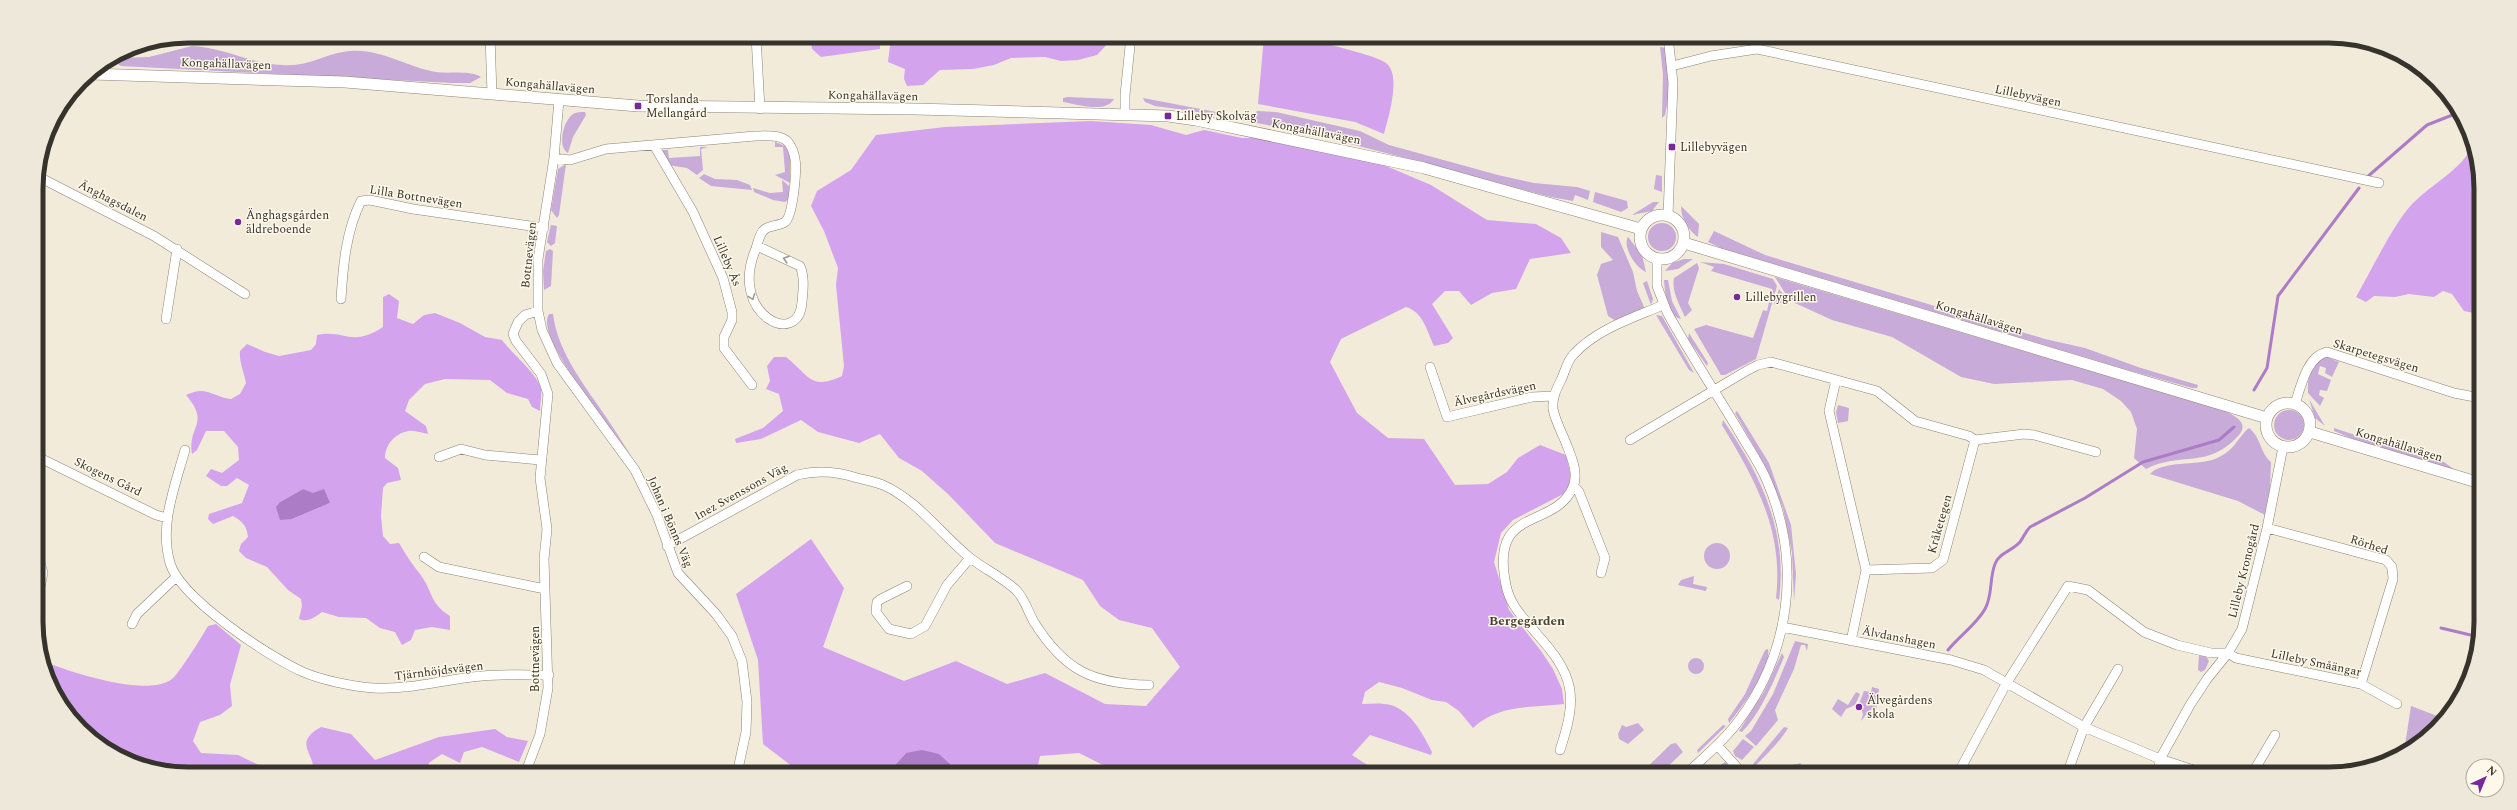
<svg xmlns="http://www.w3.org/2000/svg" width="2517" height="810" font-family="Spectral,serif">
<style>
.green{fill:#c8abd9}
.forest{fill:#d3a3ee;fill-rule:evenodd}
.water{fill:#ac7dc6}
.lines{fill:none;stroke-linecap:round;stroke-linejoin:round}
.stream{stroke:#ac7dc6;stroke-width:3}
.minor-casing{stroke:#8b8575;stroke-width:10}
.tertiary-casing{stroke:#8b8575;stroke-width:12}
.minor{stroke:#fff;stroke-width:9}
.tertiary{stroke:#fff;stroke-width:11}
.oneway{stroke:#9a9996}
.poi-dot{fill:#77299b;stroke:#fef8ea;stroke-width:1.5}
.labels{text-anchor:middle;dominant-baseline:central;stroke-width:3;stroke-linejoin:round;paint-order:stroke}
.street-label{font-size:12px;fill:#36332c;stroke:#fef8ea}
.poi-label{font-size:12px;fill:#36332c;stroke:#fef8ea;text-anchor:start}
.neighbourhood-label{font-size:13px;font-weight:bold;fill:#494335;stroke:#fef8ea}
.rim{fill:none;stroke:#36332c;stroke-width:5}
</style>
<rect width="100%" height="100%" fill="#f2ebda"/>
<!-- green -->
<path class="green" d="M192 46C223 47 251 64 282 65 311 67 325 53 350 51 380 48 407 67 436 72 448 74 470 70 481 77L470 83H452L121 66 111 60 114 58 149 57Z
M1660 47 1666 48 1669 95 1665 115 1662 118 1663 74Z
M1068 97 1114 99C1106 114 1076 104 1063 102V98Z
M1143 98 1232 115 1248 112 1249 119 1257 111 1276 112 1360 131 1389 145 1498 175 1534 183 1577 187 1590 191 1588 200 1575 195 1573 201 1551 197C1420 163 1290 123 1155 106L1145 102Z
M585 112 586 115 573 137 568 153C557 147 563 121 573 114 577 112 581 112 585 112Z
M775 142 785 146 790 156V183L775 175 785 172 783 147H775Z
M700 147H708L701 149 703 170 697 175 687 168 668 165 661 152 663 150H668L669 158 700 156Z
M566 164 559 215 557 218 551 210 558 169Z
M704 174 715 179 737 180 750 185 752 190 711 186 699 178Z
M1656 175 1662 176V192L1654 189Z
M782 180 789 186V199L785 202 773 200 754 192 753 188 770 193 783 192Z
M1595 192 1627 201 1628 208 1621 212 1593 202Z
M1653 202H1659L1652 211 1632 215Z
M1681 206 1699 224 1698 237C1688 230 1681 218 1681 206Z
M1648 237a14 14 0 1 1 28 0a14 14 0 1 1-28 0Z
M551 225 557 226 555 243 551 246 547 242Z
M1714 231 1765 255 2045 339 2085 348 2141 368 2198 385 2197 388H2192L2128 370 1721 248 1708 242Z
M1601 232 1618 237 1633 272 1637 291 1645 309 1616 321 1608 316 1597 275 1601 264 1613 260 1601 247Z
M1628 237 1642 255 1646 272C1636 268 1622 247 1628 237Z
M550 249 553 251 551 286 544 290 543 271 546 251Z
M1684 259H1693L1678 269 1665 271 1672 263Z
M1700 262 1724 264 1773 279 1777 286 1756 359 1725 375H1721L1694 329 1706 325 1753 338 1763 310 1767 311 1772 289 1711 271 1714 267Z
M1697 263 1699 268 1688 303 1692 310 1685 317C1680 306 1671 290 1674 278Z
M1775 277 2223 410C2233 415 2250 422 2239 435 2208 470 2181 451 2146 469L2134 458 2137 429 2131 412 2121 401 2103 389 2072 380 1994 384 1961 377 1892 337 1832 320 1795 303 1785 293Z
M1664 280H1668L1672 301 1681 319C1667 317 1665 292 1664 280Z
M1647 281 1653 299 1651 305 1643 283Z
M1779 289 1788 300 1776 305 1774 304Z
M549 314H553C558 355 588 389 610 423 633 458 655 493 668 533 656 507 645 480 631 456 617 433 533 338 549 314Z
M1656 315 1662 316 1694 373 1689 370Z
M1689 333 1708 363 1707 366 1688 339Z
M2327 357 2339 362 2332 377 2325 373 2326 368 2320 366 2318 374 2331 380 2327 391 2320 390 2319 395 2324 398 2320 406 2308 393C2307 378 2311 361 2327 357Z
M2309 399 2325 426 2315 418Z
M1838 405 1849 408 1848 421 1838 423 1836 412Z
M2274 425a15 15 0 1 1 30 0a15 15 0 1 1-30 0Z
M1737 411 1769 463 1791 525 1796 574 1794 602 1792 553 1783 508 1765 466 1735 413Z
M1723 420C1761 475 1788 531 1779 600L1776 598C1784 530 1755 480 1722 425Z
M2249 428C2261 437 2260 453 2271 462L2270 490 2265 515 2238 501 2150 474C2163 460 2197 466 2215 459 2236 450 2236 439 2249 428Z
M2334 428 2412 454 2444 462 2455 470 2353 439 2334 431Z
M1704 556a13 13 0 1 1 26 0a13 13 0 1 1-26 0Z
M1694 576 1693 584 1707 587 1706 591 1678 585 1681 580Z
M1795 641 1808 644 1807 651 1805 645H1801L1794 669 1775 710 1778 720 1756 746 1745 736 1751 731 1773 694Z
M1768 649C1772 668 1741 708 1729 723L1728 719 1745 694 1765 650Z
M1782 653 1784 657C1773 683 1761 712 1742 732L1739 731 1764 692Z
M2199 655 2206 656 2209 661 2205 670 2201 672 2198 670Z
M1688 666a8 8 0 1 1 16 0a8 8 0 1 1-16 0Z
M1872 687 1879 689 1876 710H1870L1861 721 1863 714 1859 704 1864 691 1871 692Z
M1856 692 1860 694 1855 705 1846 709 1841 717 1832 709 1838 699 1848 705Z
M2411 706 2440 717 2442 720 2422 742 2404 752Z
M1638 723 1644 730 1628 744 1619 739 1618 734 1622 725 1626 727Z
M1723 725 1726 726 1698 753 1697 750Z
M1784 727 1788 728C1779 743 1767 754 1756 765V774H1754L1753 764Z
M1743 739 1754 747 1742 760 1735 756 1733 751Z
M1676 743 1683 752 1660 774H1640L1671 744Z
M1725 762 1739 774H1707Z
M1801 763C1797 778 1783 774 1770 774L1771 770Z"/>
<!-- forest -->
<path class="forest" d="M810 36H880V49L821 57 812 49Z
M900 36H1112V39L1097 55 1078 60 1061 61 1045 57 1011 58 994 65 973 69 940 70 923 85 907 86 904 79 905 69 888 62 890 46 886 40 888 37Z
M1264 36H1319L1324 43C1337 47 1377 56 1386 63 1402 75 1388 118 1384 134L1355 122 1258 104Z
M1405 36H1510L1504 40 1446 43Z
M2459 111 2465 120 2478 158 2479 314 2464 311 2452 294 2443 291 2434 297 2409 294 2395 297 2374 296 2366 302 2356 297C2371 271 2389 233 2407 210 2425 187 2457 174 2471 149Z
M1091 121 1151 125 1186 135 1204 130 1242 138H1274L1379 163 1431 185 1487 220 1536 224 1561 238 1571 253 1530 259 1516 289 1492 293 1471 305 1459 291H1445L1432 304 1453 338 1448 343 1434 346C1427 331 1423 312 1406 307L1341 339 1330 362 1357 413 1388 438 1424 439 1455 485 1488 484 1507 472 1518 458 1540 445 1566 455 1571 477 1567 492 1513 520 1501 533 1494 562 1509 610 1541 651 1553 669 1562 689 1564 704C1531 708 1498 704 1473 728L1459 711 1446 702 1432 700 1402 688 1379 682 1365 692 1362 704C1369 704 1377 703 1384 704 1408 705 1423 734 1432 752L1431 755 1370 735 1352 755 1381 774H1121L1079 753 1040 756 1036 774H948L950 765 906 753 887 774H802L763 744 758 660 736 594 811 539 844 588 823 647 904 681 956 661 1007 684 1045 673 1105 704 1146 706 1180 667 1152 628 1119 620 1100 606 1083 580 995 543 949 495 922 471 899 458 880 434 859 443 818 432 801 420 761 439 736 443 735 439 763 428 783 411 779 394 766 389 770 381 767 366 774 357H786C809 375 810 391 842 376L844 366 836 285 838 268 824 231 811 206 817 191 851 170 876 135 945 127Z
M389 294 399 301 397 318 413 324 424 315 435 313 460 323 485 337 502 340C512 354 537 373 541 389 542 395 540 404 540 411L532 407 528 399 507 393 490 380 445 379 425 384 409 400 405 411 426 426 428 434C422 433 414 430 409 431 395 433 385 445 385 458L398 468 401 480 387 483 383 488 381 516 383 536 390 544 399 543C406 555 412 564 420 574 433 591 429 603 450 616V630L432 627 415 630 411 640 402 645 395 632 380 628 366 618 339 617 322 612C315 617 308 623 299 619L302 606 301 599 288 590 267 567 246 558 239 551 241 544 248 537C247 526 242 521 233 516L213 524 208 519 209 514 242 503 249 485 237 478 227 486H221L206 476 211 469 222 473 239 460 238 447 224 431H206L197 450 192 454C187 426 211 424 186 395 206 385 211 396 231 399L240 394 246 383C244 371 239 363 240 351L247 344 265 352 279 356 290 354 311 350 316 344 317 335C345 329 351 348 383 327V297ZM303 489 330 503 292 519 280 502Z
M216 624 241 645 230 685 232 706 220 715 200 722 193 741 201 753 238 755 277 774C236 774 191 778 149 769 142 767 134 762 127 759 81 738 58 708 42 661 71 672 147 698 172 679 178 675 203 635 208 626Z
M321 727 351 734 375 760 439 737 495 729 507 737 528 741 519 762 482 747 464 752 460 763 442 754 430 762 421 774H313C317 753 291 744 321 727Z"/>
<!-- water -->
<path class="water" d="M303 489 313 493 324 489 330 503 292 519 280 520 276 507 280 502Z
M922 750 939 754 951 765 948 774H887L906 753Z"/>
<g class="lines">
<!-- stream -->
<path class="stream" d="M2366 178 2427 125 2460 112
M2254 390 2267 368 2278 296 2359 188
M2441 628 2479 637
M1948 650C1959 636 1976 625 1985 609 1993 595 1989 579 1995 564 1999 553 2012 551 2020 542 2024 537 2025 532 2030 527L2085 498 2143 462 2219 440 2234 427"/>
<!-- minor casing -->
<g class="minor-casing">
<path id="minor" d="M490 36 492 94
M756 36 760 109
M1672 66 1711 56 1757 49 2379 183
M1125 115V95L1131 36
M655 147 693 212 723 278 732 312V320L724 337V348L752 385
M554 158 570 160 606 149 755 136C765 136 780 134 788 142 792 147 794 153 795 159 797 170 793 216 785 222 779 226 771 225 765 229 759 233 758 244 755 251 729 315 799 349 802 302 803 291 805 277 800 266L757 246
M37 176 154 236 245 294
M1668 216 1673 83 1668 36
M1657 259V286L1667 312C1689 352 1714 390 1737 428 1747 446 1759 462 1767 481 1802 562 1791 653 1737 723 1723 742 1703 758 1686 774
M341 299C343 266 346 231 361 201L370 200 413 209 544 228
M538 311 542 330 557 363 635 470 657 515 678 573 716 614 732 636 742 661 747 702 746 732 737 774
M166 319 177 249
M1430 367 1447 417 1532 397 1553 396
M1836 380 1829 411 1866 570
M2295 404C2301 386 2307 356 2327 352L2454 393 2480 398
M1630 440 1748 370 1758 365 1771 362 1877 391 1915 421 1969 436 1975 440 2024 434 2034 435 2096 452
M185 450C175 486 159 525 170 563 180 598 269 657 303 672 321 680 355 687 374 688 411 690 445 679 482 676 504 674 527 675 549 675
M38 457 156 515 167 518
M439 457 461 449 485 455 540 460
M1574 486 1579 492 1605 558 1601 573
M2267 528 2386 560 2392 567 2393 579 2361 684
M667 546 797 475C818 470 836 471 857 478 865 480 875 482 883 485 917 500 941 534 969 557 984 569 1002 577 1016 590 1025 599 1028 612 1034 622 1064 670 1092 684 1149 685
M38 555 43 573 39 592
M424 557 439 567 545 589
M907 586 881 599 877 602 876 612 889 629 911 634 925 626 947 585 970 558
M132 624 137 614 176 577
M1782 627 1951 660 1984 670 2084 727 2160 759 2206 774
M1851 641 1866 570 1932 568 1943 560 1975 440
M1717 745 1743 774
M1560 750C1578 696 1575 676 1536 633 1523 617 1510 606 1506 585 1489 504 1554 531 1573 487 1579 473 1571 456 1566 443 1562 433 1555 420 1553 409 1552 397 1557 388 1562 378 1565 371 1568 359 1574 354 1597 329 1633 318 1663 305
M1962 766 2006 684 2068 586 2088 590 2144 632 2177 645 2211 653H2228L2236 658 2361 684 2397 704
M525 774 540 734 548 688 544 559 547 529 540 478 548 394 541 374 516 341 513 334 518 322 525 315 538 311V259L554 158 559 100
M2067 774 2084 727 2118 669
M2158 774 2160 759 2190 705 2207 679 2228 653 2242 629 2267 528 2283 447
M2252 774 2275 735"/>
</g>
<!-- tertiary casing -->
<g class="tertiary-casing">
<path id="tertiary" d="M91 74 345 82 638 106 915 109 1168 116 1196 120 1424 168 1641 229
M1640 237a22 22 0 1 1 44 0a22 22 0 1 1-44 0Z
M1684 243 2267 418
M2266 425a22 22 0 1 1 44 0a22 22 0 1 1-44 0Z
M2310 432 2480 483"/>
</g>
<!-- minor -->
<use href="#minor" class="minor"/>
<!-- tertiary -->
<use href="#tertiary" class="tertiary"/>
</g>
<!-- one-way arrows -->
<defs><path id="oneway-chevron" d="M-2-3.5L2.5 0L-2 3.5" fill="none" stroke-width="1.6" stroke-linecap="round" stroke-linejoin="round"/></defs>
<g class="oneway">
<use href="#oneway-chevron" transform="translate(786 259) rotate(-163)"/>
<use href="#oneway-chevron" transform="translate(752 297) rotate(69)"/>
</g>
<!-- markers -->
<g class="poi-dot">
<rect x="634" y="102" width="8" height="8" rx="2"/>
<rect x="1164" y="112" width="8" height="8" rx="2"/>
<rect x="1668" y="143" width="8" height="8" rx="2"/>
<circle cx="238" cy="222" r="4"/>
<circle cx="1737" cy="297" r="4"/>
<circle cx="1859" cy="707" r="4"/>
</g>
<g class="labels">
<!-- street labels -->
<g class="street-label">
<text transform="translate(226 64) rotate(2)">Kongahällavägen</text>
<text transform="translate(550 86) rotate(5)">Kongahällavägen</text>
<text transform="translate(873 96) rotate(1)">Kongahällavägen</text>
<text transform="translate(2028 96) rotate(12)">Lillebyvägen</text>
<text transform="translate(1316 132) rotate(11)">Kongahällavägen</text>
<text transform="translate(416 197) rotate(9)">Lilla Bottnevägen</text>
<text transform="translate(113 201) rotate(27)">Änghagsdalen</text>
<text transform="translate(529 255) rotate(-84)">Bottnevägen</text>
<text transform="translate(727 261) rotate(67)">Lilleby Ås</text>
<text transform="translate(1979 318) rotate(17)">Kongahällavägen</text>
<text transform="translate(2376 356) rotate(17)">Skarpetegsvägen</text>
<text transform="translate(1495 394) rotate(-12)">Älvegårdsvägen</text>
<text transform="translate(2399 445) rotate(17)">Kongahällavägen</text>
<text transform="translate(108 477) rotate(26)">Skogens Gård</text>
<text transform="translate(741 492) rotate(-29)">Inez Svenssons Väg</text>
<text transform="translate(670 522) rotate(67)">Johan i Bönns Väg</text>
<text transform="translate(1940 524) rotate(-74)">Kråketegen</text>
<text transform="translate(2369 545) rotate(18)">Rörhed</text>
<text transform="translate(2244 571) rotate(-76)">Lilleby Kronogård</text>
<text transform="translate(1899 638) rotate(11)">Älvdanshagen</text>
<text transform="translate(535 659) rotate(-90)">Bottnevägen</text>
<text transform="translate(2316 663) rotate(12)">Lilleby Småängar</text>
<text transform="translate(439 671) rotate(-7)">Tjärnhöjdsvägen</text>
</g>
<!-- poi labels -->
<g class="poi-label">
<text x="646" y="99">Torslanda<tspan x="646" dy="14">Mellangård</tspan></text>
<text x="1176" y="116">Lilleby Skolväg</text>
<text x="1680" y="147">Lillebyvägen</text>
<text x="246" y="215">Änghagsgården<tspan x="246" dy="14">äldreboende</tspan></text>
<text x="1745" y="297">Lillebygrillen</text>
<text x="1867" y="700">Älvegårdens<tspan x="1867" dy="14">skola</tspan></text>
</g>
<!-- neighbourhood labels -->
<g class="neighbourhood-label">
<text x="1527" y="621">Bergegården</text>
</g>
</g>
<!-- crop -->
<path d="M0 0H2517V810H0ZM188 43H2329A145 145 0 0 1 2474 188V622A145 145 0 0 1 2329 767H188A145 145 0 0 1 43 622V188A145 145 0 0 1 188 43Z" fill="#eee8db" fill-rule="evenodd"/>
<path class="rim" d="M188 43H2329A145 145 0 0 1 2474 188V622A145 145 0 0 1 2329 767H188A145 145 0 0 1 43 622V188A145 145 0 0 1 188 43Z"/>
<!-- north arrow -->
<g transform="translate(2485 778) rotate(44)"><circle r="19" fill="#fef8ea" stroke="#aea99e"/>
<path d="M0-3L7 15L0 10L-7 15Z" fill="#77299b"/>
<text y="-6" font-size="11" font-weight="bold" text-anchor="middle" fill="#36332c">N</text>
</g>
</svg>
